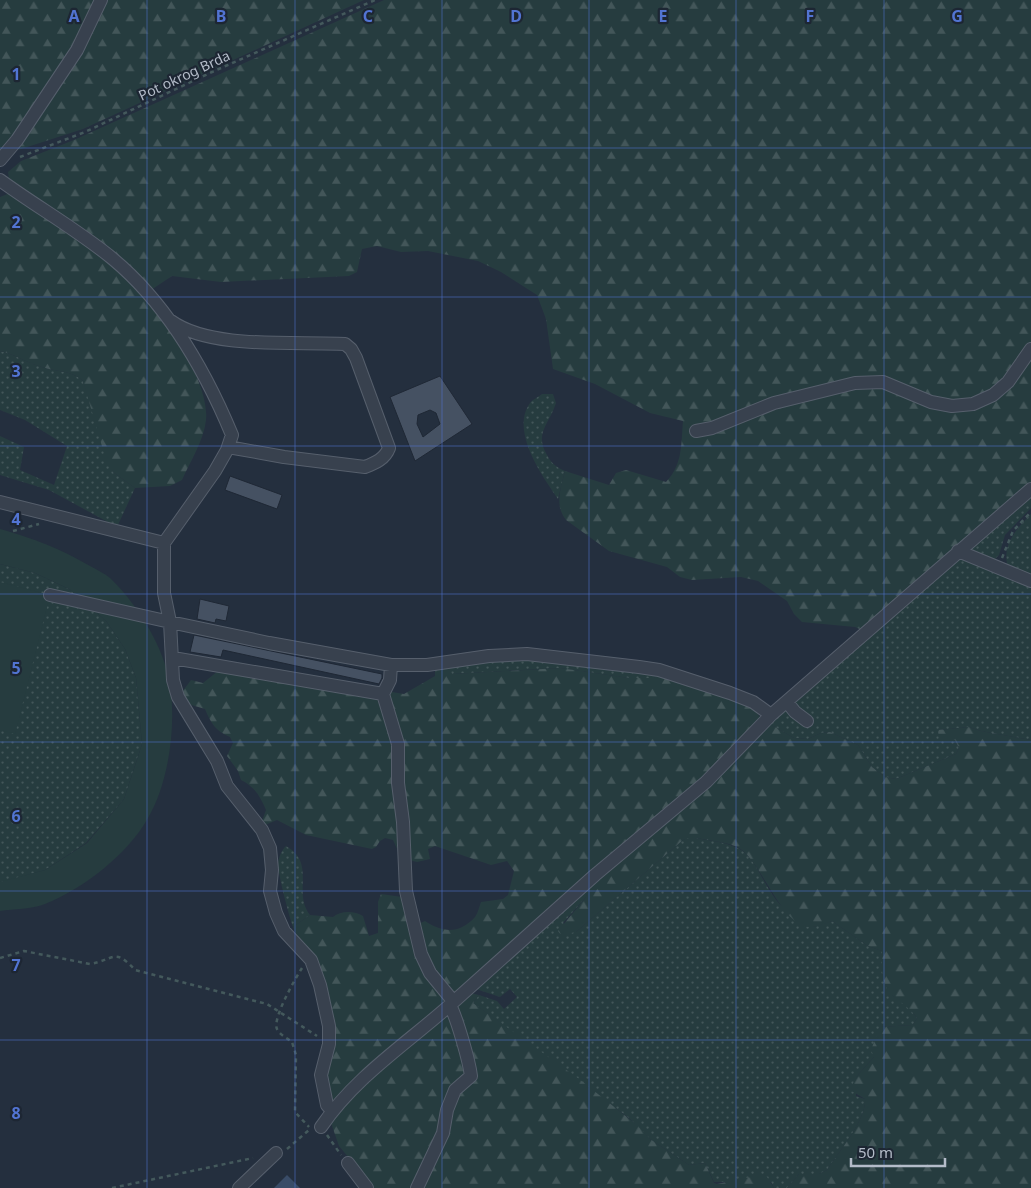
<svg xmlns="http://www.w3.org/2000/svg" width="1031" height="1188" font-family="'Noto Sans',sans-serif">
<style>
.grass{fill:url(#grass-dots)}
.forest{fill:url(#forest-firs)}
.pitch{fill:#263c3f}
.water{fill:#394c67}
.building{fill:#455162;stroke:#1f2835;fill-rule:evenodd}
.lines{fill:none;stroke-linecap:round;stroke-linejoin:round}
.minor-casing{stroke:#565f6c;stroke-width:14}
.path{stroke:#44595c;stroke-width:2.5;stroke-dasharray:4 4;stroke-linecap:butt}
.minor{stroke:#38414e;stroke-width:12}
.grid{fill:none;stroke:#5274d3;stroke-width:1;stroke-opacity:0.55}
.labels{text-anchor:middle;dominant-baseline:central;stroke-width:4.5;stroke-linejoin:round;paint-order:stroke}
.street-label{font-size:14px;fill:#b4bcc9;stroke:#1d2633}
.grid-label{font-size:16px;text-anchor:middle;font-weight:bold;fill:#5274d3;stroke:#1d2633;stroke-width:4.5;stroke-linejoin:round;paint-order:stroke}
</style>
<defs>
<pattern id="grass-dots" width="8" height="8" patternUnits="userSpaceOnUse" patternTransform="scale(1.25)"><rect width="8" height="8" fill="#263c3f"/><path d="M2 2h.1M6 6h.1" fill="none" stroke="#435659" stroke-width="1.8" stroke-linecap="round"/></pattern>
<pattern id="forest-firs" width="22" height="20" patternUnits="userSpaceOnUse" patternTransform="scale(1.25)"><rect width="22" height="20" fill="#263c3f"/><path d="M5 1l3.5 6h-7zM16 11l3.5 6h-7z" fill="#435659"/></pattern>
</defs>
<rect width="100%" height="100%" fill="#242f3e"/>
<!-- grass -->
<path class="grass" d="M0 351C15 354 27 363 42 367 56 372 72 370 83 381L113 472 135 488 117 527 49 490 0 475V436L24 447 20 470 54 485 67 446 25 420 0 410Z
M542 394H553L556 403C549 425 534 433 547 455 551 463 556 467 565 471L558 499C542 476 510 431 530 403 533 399 539 397 542 394Z
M1031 494V508L1005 535 999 555 992 562 970 550 972 543Z
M1031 514V578L1009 570C1000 548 1015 530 1031 514Z
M961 557 1031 584V740L981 731 969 727 939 730 955 740 959 748 956 754 896 779 885 777 872 767 858 745 830 732 821 733 808 739 794 738 768 723Z
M0 564 35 573 69 589 106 621 125 649 136 678 142 744 124 799 86 843 45 870 3 882H0Z
M522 657 658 674 654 678H629L560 668 451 674 448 665Z
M689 837C705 840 723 841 738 848 754 856 762 880 772 894 782 910 797 918 813 927L832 921 868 946 882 951 883 977 893 996 908 1006 917 1018 913 1025 880 1027 874 1057 856 1077V1096L865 1099C867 1119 838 1153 827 1170L819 1174H799L787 1188H774L771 1182H714L705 1163 689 1165 650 1139 629 1118 473 1003 479 995 497 1001 504 1009 517 997 510 989 500 997 476 989 584 890 587 896 563 923 576 932 683 840Z
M286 846C317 864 292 892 310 915L293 927C289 916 278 874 278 864 278 859 282 849 286 846Z"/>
<!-- forest -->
<path class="forest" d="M0 0H97L73 46 11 140 0 153Z
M107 0H364L83 129 18 150Z
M384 0H1031V483L864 631 855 627 802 622 794 614 787 601 758 581 741 577 692 580 680 577 667 567 609 551 566 520C554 505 561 488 565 471L609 485 616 473 626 470 666 482C683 464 681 444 683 421L650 413 595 384 553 369 546 319 537 295 501 272 478 261 428 251 401 252 377 246 362 249 357 272 349 276 221 282 172 276 151 290 9 179 8 172 21 161 74 140Z
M10 193C43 216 78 238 110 262 145 290 211 374 206 420 204 440 190 462 182 480L170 486 135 488 113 472 106 460 83 381C72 370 56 372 42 367 27 363 15 354 0 351V197Z
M448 665 452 674 560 668 629 678H654L658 674 753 707 761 719 706 776 454 996 433 974 416 925 425 921C442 932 459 935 475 917 478 913 479 907 481 902L503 899 508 895 514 871 507 861 491 865 435 846 428 849 430 859 417 862 409 860 386 691 404 694 435 676V668Z
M223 667 374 689 392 730 398 851 393 840 385 838 380 841 376 847 372 849 306 835 277 820 265 825 262 821 266 810C260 796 255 787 241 780L238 771 227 756 233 743 230 737C216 731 211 724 205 709L188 704 182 692 191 680 203 683Z
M768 723 794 738 808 739 821 733 830 732 858 745 872 767 885 777 896 779 956 754 959 748 955 740H939L938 730 969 727 981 731 1031 740V1188H787L799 1174H819L827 1170C838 1153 867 1119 865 1099L850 1090 856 1077 874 1057 871 1050 880 1027 913 1025 917 1018C910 1008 902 1004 893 996 880 985 882 966 882 951L868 946 832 921C826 923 819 926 813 927 782 930 762 861 739 848 730 843 718 842 709 840 700 839 691 836 683 840L576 932 561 935 558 931 587 896 584 890Z
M381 894 402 897 448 1001 325 1111 323 1081 333 1017 293 927 310 915 333 917C341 910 355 911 363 916L369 936 378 933V902Z
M470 993 479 995 473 1003 579 1079 637 1125 650 1139 689 1165 705 1163 714 1183 717 1184 761 1175 767 1177 774 1188H374L339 1146 331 1123 341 1104Z"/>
<!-- pitch -->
<path class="pitch" d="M0 529C35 539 59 548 90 566 97 570 104 573 110 578 134 601 156 635 166 667 179 710 171 779 148 818 128 854 83 889 45 904 32 909 14 909 0 911V882L45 870 87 843 124 799 142 744 136 678 125 649 106 621 69 589 35 573 0 564Z
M0 582 50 595 15 734 0 730Z"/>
<!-- water -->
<path class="water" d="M287 1175 300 1188H274Z"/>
<!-- building -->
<path class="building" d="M440 376 472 424 415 461 390 397ZM430 410 436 413 440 424 423 437 417 424 418 415Z
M230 476 282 495 277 509 225 490Z
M200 599 229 606 226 621 216 619 215 623 197 619Z
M194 635 382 674V678L379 684 223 650 221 657 190 652Z"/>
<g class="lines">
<!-- minor casing -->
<g class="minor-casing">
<path id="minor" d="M0 160 17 140 77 50 101 0
M0 180C37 207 78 230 113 259 167 304 205 370 232 435L227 450 215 471 164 543V593L170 622 269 643 391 665H427L489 656 527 654 639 667 659 670 730 693 753 702 771 715
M171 321C211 350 297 341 345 344L351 349 356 358 389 448C385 459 375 463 365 467L284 457 228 447
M696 431 712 428 774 403 855 383 883 382 931 402 952 406 973 404 993 395 1008 382 1031 349
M0 502 164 543
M958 551 1031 581
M50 595 170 622 173 680 178 697 217 761 227 786 262 830 270 848 272 870 270 891 276 913 284 931 311 960 320 985 329 1026V1044L321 1075 327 1105 332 1111
M173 658 383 694 398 744V783L403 822 406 891 421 954 430 973 453 1001
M383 694 390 680 391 665
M787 702 795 712 807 721
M321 1127C355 1077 406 1044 450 1005
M348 1163 367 1188
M239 1188 276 1153
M417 1188 443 1133 447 1110 455 1090 471 1076C469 1060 457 1019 450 1005L595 875 706 782 771 715 1031 489"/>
</g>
<!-- path -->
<path class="path" d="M20 157 85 132 212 72 375 0
M13 531 39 524
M1002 558 1013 531 1031 512
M0 958 24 951 90 964C114 960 114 947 135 970L267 1004 317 1036
M302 968C295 979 272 1019 277 1029 280 1035 287 1038 292 1042L296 1055 295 1112 309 1127
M327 1135 341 1155
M287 1149 309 1130
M112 1188 253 1158"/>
<!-- minor -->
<use href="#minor" class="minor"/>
</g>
<!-- grid -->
<path class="grid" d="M147 0V1188M295 0V1188M442 0V1188M589 0V1188M736 0V1188M884 0V1188M0 148H1031M0 297H1031M0 446H1031M0 594H1031M0 742H1031M0 891H1031M0 1040H1031"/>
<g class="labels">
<!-- street labels -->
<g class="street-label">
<text transform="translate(184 75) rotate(-25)">Pot okrog Brda</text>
</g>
</g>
<g class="grid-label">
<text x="74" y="22">A</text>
<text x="221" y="22">B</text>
<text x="368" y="22">C</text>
<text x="516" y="22">D</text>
<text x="663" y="22">E</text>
<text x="810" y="22">F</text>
<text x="957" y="22">G</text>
<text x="16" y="80">1</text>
<text x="16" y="228">2</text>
<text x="16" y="377">3</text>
<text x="16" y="525">4</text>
<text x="16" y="674">5</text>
<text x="16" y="822">6</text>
<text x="16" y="971">7</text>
<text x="16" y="1119">8</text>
</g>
<!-- scale -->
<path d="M851 1158v8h94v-8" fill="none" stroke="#b4bcc9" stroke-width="2.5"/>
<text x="858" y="1158" font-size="15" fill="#b4bcc9" stroke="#1d2633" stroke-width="4" paint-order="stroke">50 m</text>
</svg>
